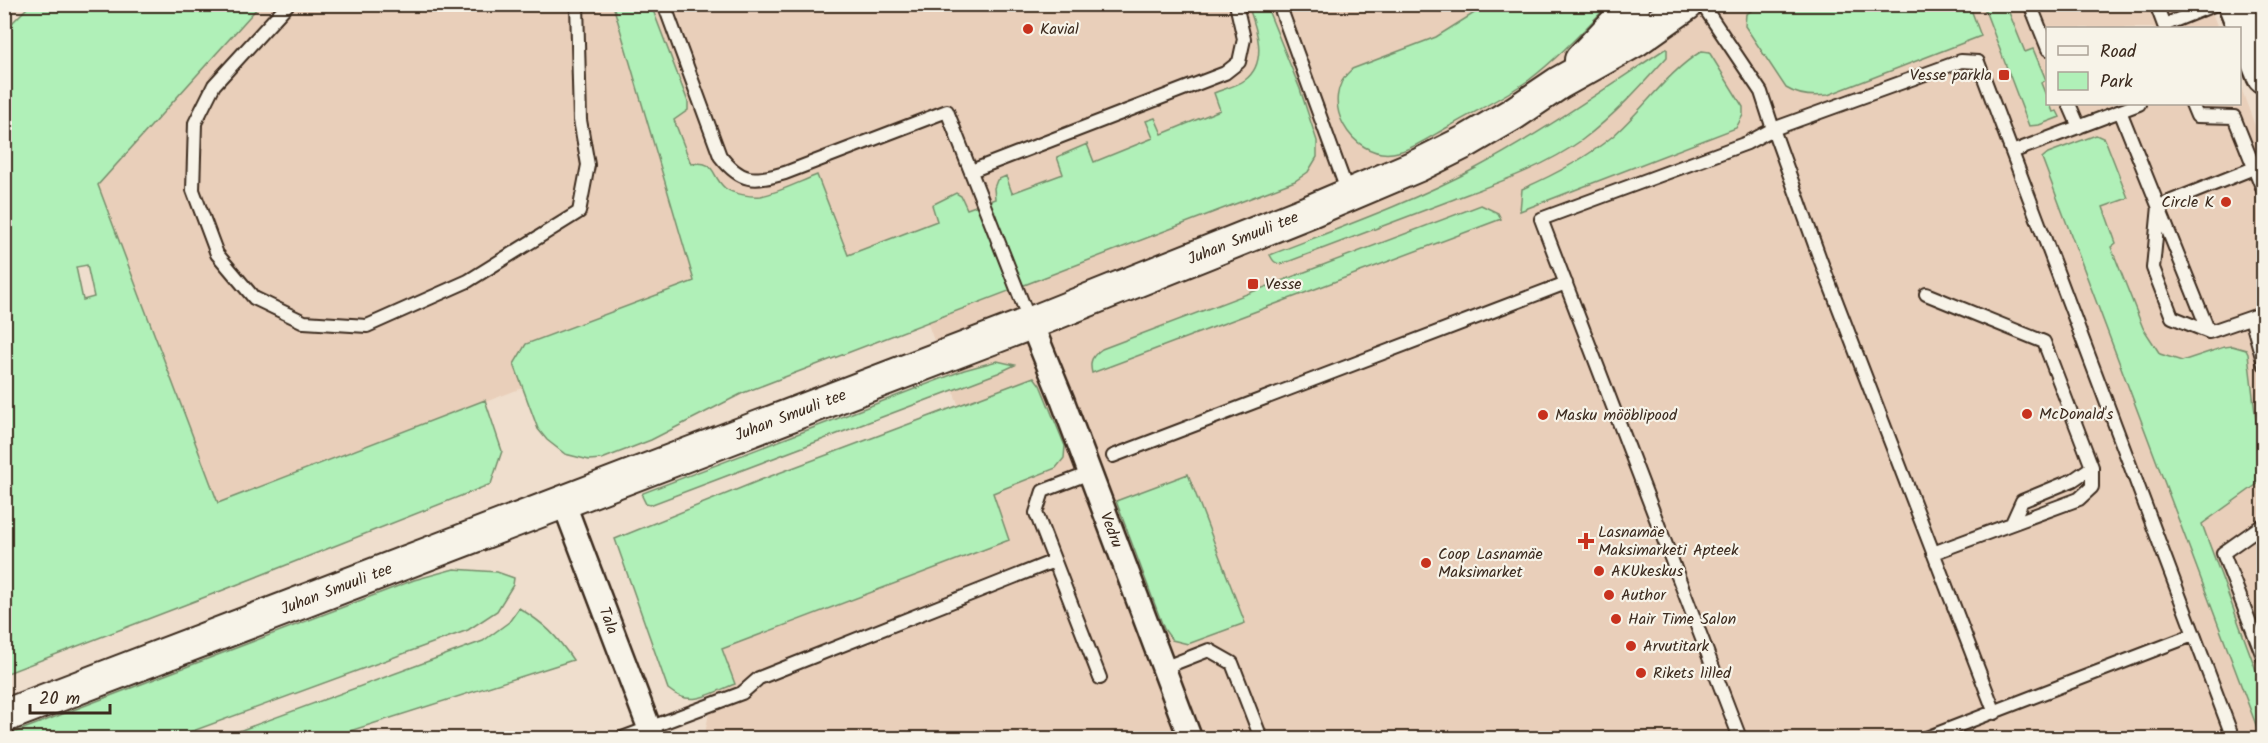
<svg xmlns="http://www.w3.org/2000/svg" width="2268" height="743" font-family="Kalam,sans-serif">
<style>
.built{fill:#e9cfba}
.green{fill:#b0f0b8;stroke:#768d6b;stroke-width:1.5;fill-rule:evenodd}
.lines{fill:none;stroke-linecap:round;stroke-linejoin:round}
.lane-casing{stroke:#3b2a1e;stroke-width:16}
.street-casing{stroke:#3b2a1e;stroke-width:27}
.secondary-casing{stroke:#3b2a1e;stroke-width:36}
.highway-casing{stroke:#3b2a1e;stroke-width:38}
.lane{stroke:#f7f3e8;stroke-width:12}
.street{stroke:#f7f3e8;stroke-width:22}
.secondary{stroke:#f7f3e8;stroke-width:32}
.highway{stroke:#f7f3e8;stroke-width:33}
.poi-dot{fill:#c8321e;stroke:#f7f3e8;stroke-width:2}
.labels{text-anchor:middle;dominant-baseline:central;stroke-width:4.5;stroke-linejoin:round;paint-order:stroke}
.poi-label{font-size:16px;fill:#3b2a1e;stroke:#f7f3e8;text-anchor:start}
.street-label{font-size:16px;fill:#3b2a1e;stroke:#f7f3e8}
</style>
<rect width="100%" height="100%" fill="#efdecd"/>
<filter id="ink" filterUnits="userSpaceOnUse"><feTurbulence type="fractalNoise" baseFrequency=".0167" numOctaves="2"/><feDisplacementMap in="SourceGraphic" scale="12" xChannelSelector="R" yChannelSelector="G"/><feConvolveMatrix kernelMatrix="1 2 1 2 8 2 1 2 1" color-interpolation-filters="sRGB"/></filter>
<g filter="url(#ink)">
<!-- built -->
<path class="built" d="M260 5H2209L2218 28H2048V104H2240V85L2263 148V738H704L722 650 1009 539 895 237 710 317 218 503 98 185Z"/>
<!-- green -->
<path class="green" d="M1969 4 1981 36 1828 95C1813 97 1799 96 1786 88L1745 26 1746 14 1760 5Z
M30 5H260L98 185 218 503 485 400 502 451 491 484 226 589 5 674 4 31ZM87 265 94 297 83 300 76 267Z
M613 5H651L688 102V110L674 120 691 164C717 160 710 175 725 188 733 194 751 197 761 196 780 192 799 182 817 175L848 255 937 221 932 205 956 193 961 196 967 209 995 199 994 188 997 180 1006 176 1012 193 1063 174 1057 157 1087 144 1094 162 1153 138 1146 121 1155 118 1162 134 1220 110 1214 93C1223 89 1237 86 1245 80 1269 62 1256 27 1248 5H1266L1300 89 1317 141V157L1308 172 1295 181 743 393 651 440 602 459 589 460 565 454 547 440 538 429 514 364 526 344 694 281Z
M1487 5H1608C1583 32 1558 58 1529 80 1504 97 1476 111 1450 126 1433 135 1412 150 1393 153 1352 159 1316 100 1352 69L1436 37Z
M1983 5H2006L2025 52 2033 49 2046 80 2041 83 2047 98 2048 104H2050L2053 112 2057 111 2060 117 2039 125 2029 126Z
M1665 49H1667V57C1641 86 1614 116 1582 140 1543 168 1494 184 1449 201 1393 222 1338 243 1282 264 1275 264 1273 261 1270 255 1339 228 1410 203 1476 168 1541 133 1603 90 1665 49Z
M1702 51 1709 52 1743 107V115L1736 128 1520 211 1522 189C1554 175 1585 159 1613 136 1644 109 1667 72 1702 51Z
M2096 135 2105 139 2128 198 2103 207 2116 243 2111 247 2143 328 2160 354 2182 361 2224 347 2232 346 2246 350 2248 354 2263 480 2202 524 2263 689V738H2261L2042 158 2048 153Z
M1481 205 1498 213 1501 219 1092 373C1089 361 1092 356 1102 349Z
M997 361 1015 365 998 373 650 505 646 504 642 496 643 493 964 370Z
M1034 377 1040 385 1065 446 1064 458 1056 468 993 493 1009 540 722 649 735 684C710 693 692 709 668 689L615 539 763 479Z
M1188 474 1245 623 1188 644 1172 640 1164 629 1116 501Z
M454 569 497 572 514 578 513 585 497 611 468 630 174 738H5V736L414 580Z
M519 608C545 624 556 635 573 660L328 738H220L483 641 509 622Z"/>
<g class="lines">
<!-- lane casing -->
<g class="lane-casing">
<path id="lane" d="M288 4 214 85 195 123 193 190 217 254 254 298 304 322 367 326 468 281 579 212 588 165 580 120 577 4
M664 4 720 156C741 183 754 182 785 173L947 111 1030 322
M1279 4 1348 193
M1702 4 1761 92 1773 129 1961 61 1978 62 2233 738
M2030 4 2048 49
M2156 4 2165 28
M2164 25 2216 4
M2069 104 2079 127
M2192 104 2197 116 2234 117 2264 192
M2120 111 2209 332 2264 313
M2012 152 2139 104
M971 171 1225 73 1239 62 1244 39 1236 4
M1926 294 2044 342 2092 467V487L2079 499 1933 553
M2251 318 2264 364
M2209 332 2172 317 2153 268 2159 206 2254 168
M1113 456 1566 283
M1090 473 1043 491 1036 513 1100 678
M2012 523 2022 501 2073 480 2092 467
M2264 524 2223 553 2264 659
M1163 668 1209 650 1232 663 1261 738
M622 738 742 693 759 678 1054 561
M1740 738 1541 219 1747 143 1773 129 1820 259 1995 713
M1926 738 2193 635"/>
</g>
<!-- street casing -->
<g class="street-casing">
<g id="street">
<path id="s1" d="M1031 323 1062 399 1190 738"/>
<path id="s2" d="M563 501 653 738"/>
</g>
</g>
<!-- secondary casing -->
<g class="secondary-casing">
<g id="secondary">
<path d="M1581 60 1634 4"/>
<path id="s3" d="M4 716 1031 323 1313 210 1419 165 1467 141 1513 114 1559 83 1636 40 1687 4"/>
</g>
</g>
<!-- highway casing -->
<g class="highway-casing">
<path id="highway" d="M2235 4 2264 76"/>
</g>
<!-- lane -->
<use href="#lane" class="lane"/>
<!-- street -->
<use href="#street" class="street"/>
<!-- secondary -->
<use href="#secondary" class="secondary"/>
<!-- highway -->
<use href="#highway" class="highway"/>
</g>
</g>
<!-- markers -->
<g class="poi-dot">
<circle cx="1028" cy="29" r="6"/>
<rect x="1998" y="69" width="12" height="12" rx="3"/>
<circle cx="2226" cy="202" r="6"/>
<rect x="1247" y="278" width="12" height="12" rx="3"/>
<circle cx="2027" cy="414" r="6"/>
<circle cx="1543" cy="415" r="6"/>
<path d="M1583 532h6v6h6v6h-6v6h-6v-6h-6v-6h6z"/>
<circle cx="1426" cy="563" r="6"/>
<circle cx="1599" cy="571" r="6"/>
<circle cx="1609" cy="595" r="6"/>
<circle cx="1616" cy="619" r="6"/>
<circle cx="1631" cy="646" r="6"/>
<circle cx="1641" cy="673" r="6"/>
</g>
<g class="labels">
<!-- poi labels -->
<g class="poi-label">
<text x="1040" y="29">Kavial</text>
<text x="1992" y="75" text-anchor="end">Vesse parkla</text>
<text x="2214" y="202" text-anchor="end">Circle K</text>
<text x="1265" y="284">Vesse</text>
<text x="2039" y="414">McDonald's</text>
<text x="1555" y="415">Masku mööblipood</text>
<text x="1598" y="532">Lasnamäe<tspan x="1598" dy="18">Maksimarketi Apteek</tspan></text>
<text x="1438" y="554">Coop Lasnamäe<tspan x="1438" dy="18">Maksimarket</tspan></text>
<text x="1611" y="571">AKUkeskus</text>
<text x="1621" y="595">Author</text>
<text x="1628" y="619">Hair Time Salon</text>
<text x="1643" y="646">Arvutitark</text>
<text x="1653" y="673">Rikets lilled</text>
</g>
<!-- street labels -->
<g class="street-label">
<text stroke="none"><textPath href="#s3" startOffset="1328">Juhan Smuuli tee</textPath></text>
<text stroke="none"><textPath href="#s3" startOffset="842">Juhan Smuuli tee</textPath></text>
<text stroke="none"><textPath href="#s1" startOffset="222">Vedru</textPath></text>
<text stroke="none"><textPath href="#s3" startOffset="356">Juhan Smuuli tee</textPath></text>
<text stroke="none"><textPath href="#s2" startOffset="128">Tala</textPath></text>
</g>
</g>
<!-- margin -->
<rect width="2268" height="743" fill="none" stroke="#f7f3e8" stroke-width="24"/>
<rect x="12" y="12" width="2244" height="719" fill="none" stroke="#3b2a1e" stroke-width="2" filter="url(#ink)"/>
<!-- legend -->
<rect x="2046" y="27" width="195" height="78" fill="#f7f3e8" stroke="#aca397" stroke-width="1.5"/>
<rect x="2058" y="46" width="30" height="9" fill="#f7f3e8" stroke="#aca397" stroke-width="1.5"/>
<text x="2100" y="57" font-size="18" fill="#3b2a1e">Road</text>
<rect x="2058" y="72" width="30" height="18" fill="#b0f0b8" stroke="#aca397" stroke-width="1.5"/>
<text x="2100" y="87" font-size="18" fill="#3b2a1e">Park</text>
<!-- scale -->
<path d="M30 704v9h80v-9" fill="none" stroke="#3b2a1e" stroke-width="3"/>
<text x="39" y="704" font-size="18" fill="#3b2a1e" stroke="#f7f3e8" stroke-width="4.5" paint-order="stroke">20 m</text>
</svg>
